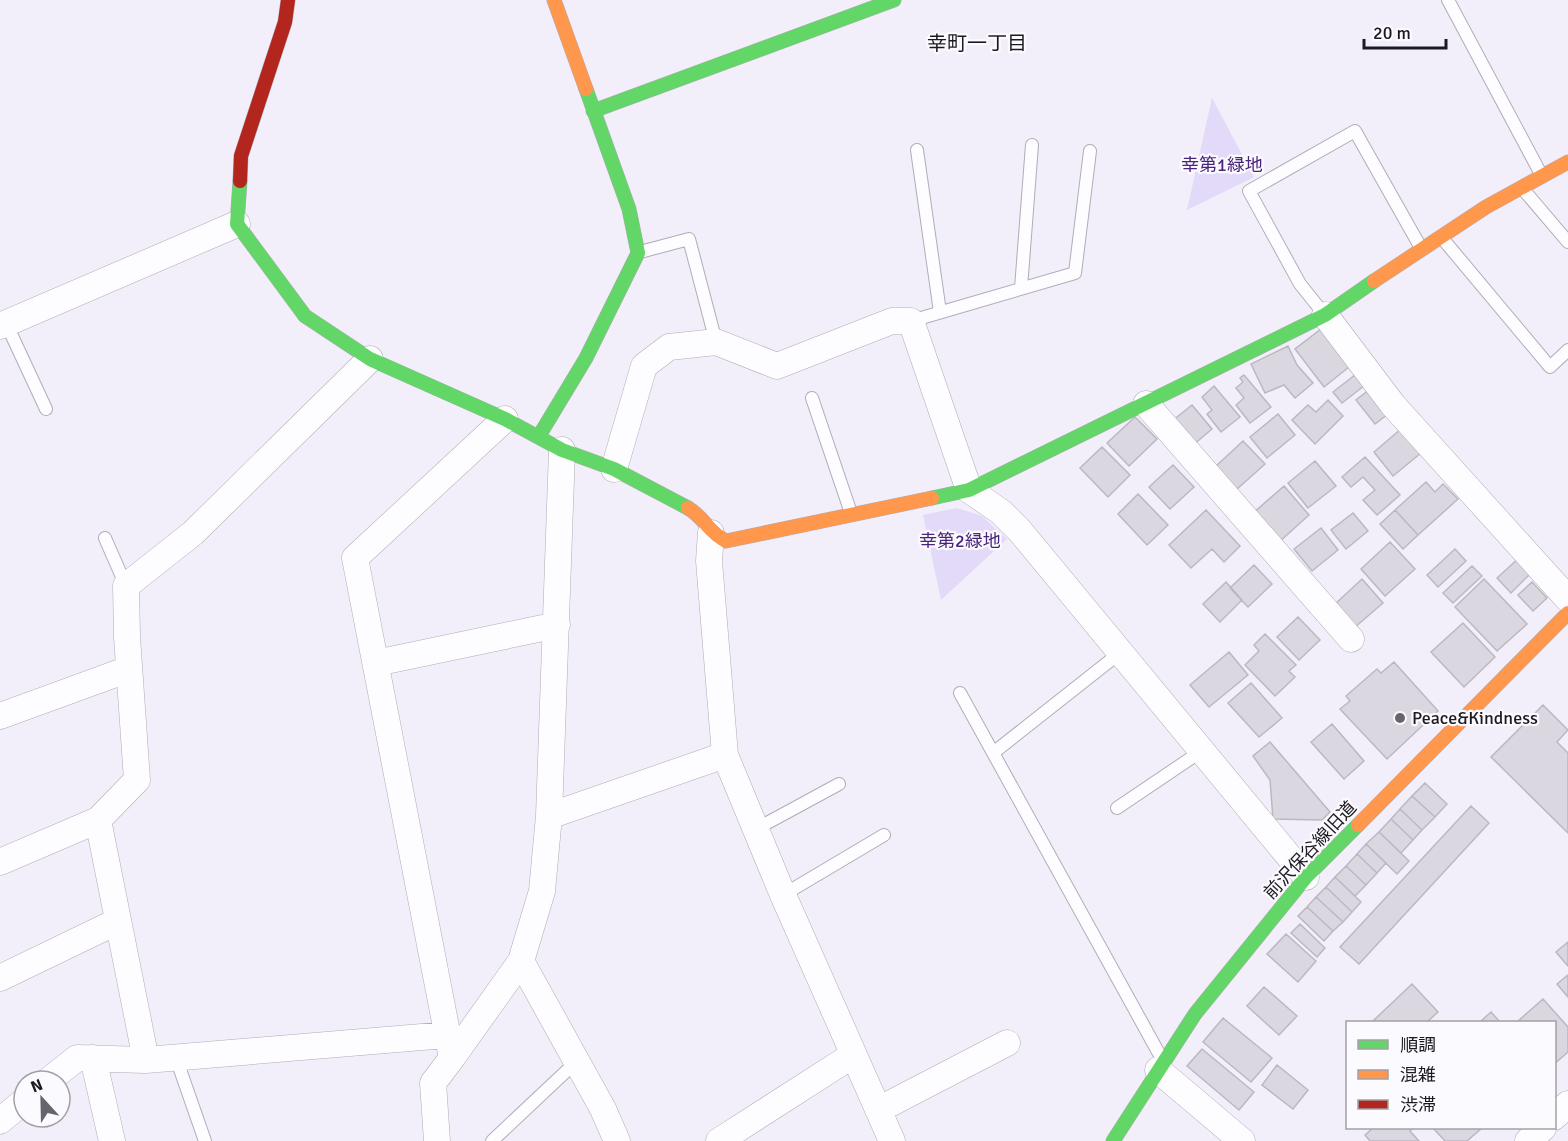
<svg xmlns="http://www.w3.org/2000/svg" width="1568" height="1141" font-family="Signika,'Noto Sans JP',sans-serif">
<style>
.green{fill:#e3d9f9}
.building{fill:#dbd7e1;stroke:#bbb8c1;stroke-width:1.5}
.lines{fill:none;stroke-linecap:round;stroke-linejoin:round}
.lane-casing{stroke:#b0adb6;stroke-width:14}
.street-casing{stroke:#b0adb6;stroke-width:27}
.fast-casing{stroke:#b0adb6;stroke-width:15}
.slow-casing{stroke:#b0adb6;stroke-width:15}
.jam-casing{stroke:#b0adb6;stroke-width:15}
.lane{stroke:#fdfcfe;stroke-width:12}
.street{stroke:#fdfcfe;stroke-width:26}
.fast{stroke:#63d668;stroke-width:14}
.slow{stroke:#ff974d;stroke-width:14}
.jam{stroke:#b3261e;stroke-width:14}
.poi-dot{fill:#67646d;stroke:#fbfafe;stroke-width:2}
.labels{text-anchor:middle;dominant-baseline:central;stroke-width:4.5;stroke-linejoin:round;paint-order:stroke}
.park-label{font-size:18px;fill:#49247a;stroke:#fbfafe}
.poi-label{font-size:18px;fill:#1c1a21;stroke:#fbfafe;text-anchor:start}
.street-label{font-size:18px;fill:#1c1a21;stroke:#fbfafe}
.neighbourhood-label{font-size:20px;fill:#1c1a21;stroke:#fbfafe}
</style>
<rect width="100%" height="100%" fill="#f2eefa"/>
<!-- green -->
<path class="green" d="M1212 98 1254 177 1187 210Z
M957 508 982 516 1007 539 941 600 923 515Z"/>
<!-- building -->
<path class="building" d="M1325 326 1354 363 1324 387 1295 349Z
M1288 346 1297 365 1313 383 1295 398 1284 385 1265 393 1251 364Z
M1360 371 1369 382 1342 403 1333 392Z
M1244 375 1271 407 1250 423 1236 405 1244 398 1236 388 1243 382 1240 378Z
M1214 386 1240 417 1221 432 1207 414 1212 410 1202 397Z
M1373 387 1392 411 1375 424 1356 400Z
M1328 400 1343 416 1315 444 1292 420 1308 405 1316 412Z
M1192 405 1212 429 1192 446 1172 421Z
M1278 414 1295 435 1267 458 1250 437Z
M1135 417 1157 439 1129 466 1107 443Z
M1401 429 1421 453 1393 476 1374 452Z
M1243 441 1265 464 1236 490 1215 467Z
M1102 447 1130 475 1108 497 1080 468Z
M1365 457 1400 495 1377 515 1363 500 1375 490 1363 477 1351 487 1342 477Z
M1315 461 1336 486 1308 508 1288 483Z
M1173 465 1194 487 1170 509 1149 487Z
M1426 482 1435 492 1443 484 1458 499 1418 535 1395 510Z
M1284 486 1309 515 1278 543 1252 514Z
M1138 494 1168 525 1147 545 1118 514Z
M1206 510 1240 546 1224 562 1212 549 1191 568 1169 545Z
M1395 510 1418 535 1403 549 1380 524Z
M1353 513 1368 531 1346 549 1331 530Z
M1321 528 1338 550 1312 571 1294 549Z
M1390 542 1415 569 1385 596 1361 569Z
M1455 549 1466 561 1438 587 1427 575Z
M1520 557 1533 571 1511 593 1497 578Z
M1254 565 1272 584 1248 607 1230 588Z
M1472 566 1482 576 1453 603 1443 593Z
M1362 579 1383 603 1354 628 1334 605Z
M1484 579 1527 624 1497 651 1455 607Z
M1226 582 1242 600 1220 622 1203 604Z
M1532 582 1547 598 1533 611 1518 595Z
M1298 617 1320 640 1299 660 1277 637Z
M1463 623 1495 657 1464 687 1431 652Z
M1265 634 1296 665 1289 671 1295 677 1275 696 1245 665 1259 651 1254 645Z
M1229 652 1248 675 1209 707 1190 685Z
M1394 662 1438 711 1387 759 1340 709 1350 701 1346 696 1377 669 1381 673Z
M1251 683 1282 718 1259 737 1228 703Z
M1543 705 1568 730 1557 742 1568 753V833L1491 757Z
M1332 724 1364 761 1344 779 1311 742Z
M1270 742 1330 812 1322 820 1273 819 1270 780 1253 756Z
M1425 783 1447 804 1435 817 1412 796Z
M1412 796 1435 817 1422 830 1400 809Z
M1471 806 1489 823 1359 964 1340 947Z
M1400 809 1422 830 1413 840 1391 819Z
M1391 819 1413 840 1401 853 1379 832Z
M1379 832 1409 861 1397 874 1366 844Z
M1366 844 1386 863 1377 873 1357 854Z
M1357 854 1377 873 1366 885 1346 866Z
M1346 866 1366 885 1355 896 1335 877Z
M1335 877 1361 902 1352 912 1326 887Z
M1326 887 1352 912 1343 922 1316 897Z
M1316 897 1343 922 1333 931 1307 907Z
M1307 907 1333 931 1324 941 1298 916Z
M1300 924 1325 948 1317 957 1291 933Z
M1286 934 1316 961 1298 982 1267 954Z
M1568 942V966L1556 952Z
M1568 975V997L1557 984Z
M1412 984 1438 1012 1427 1022H1377L1374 1020Z
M1264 987 1297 1016 1279 1035 1247 1006Z
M1543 999 1568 1027V1052L1554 1064V1022H1517Z
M1491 1012 1500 1022H1480Z
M1223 1018 1272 1058 1251 1082 1203 1042Z
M1202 1049 1254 1092 1239 1110 1187 1066Z
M1277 1065 1308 1090 1293 1109 1262 1085Z
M1373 1128H1414L1410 1131 1419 1141H1370L1365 1135Z
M1433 1128H1482L1467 1141H1445Z"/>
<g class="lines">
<!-- lane casing -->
<g class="lane-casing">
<path id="lane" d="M1448 0 1542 176
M917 150 940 312
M1522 188 1568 242
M1442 238 1550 367 1568 350
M640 252 689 239 716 342
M1021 288 1032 145
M1324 314 1300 284 1249 191 1355 131 1421 248
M911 321 1075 273 1090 151
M6 323 46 409
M812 398 851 513
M105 538 126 586
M960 693 1162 1059
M993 753 1121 652
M1117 808 1203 750
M756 829 839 784
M783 895 884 835
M176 1058 205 1141
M492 1141 576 1062"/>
</g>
<!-- street casing -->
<g class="street-casing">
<path id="street" d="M1325 315 1393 405 1568 599
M0 326 237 224
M1146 404 1351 639
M562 450 549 816 725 755
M614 469 644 366 669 347 716 342 777 366 892 321H911L969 490 1001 512 1020 531 1306 877
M711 533 709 561 725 755 783 895 892 1141
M376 663 557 625
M0 716 129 669
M98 820 146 1060 446 1035
M0 862 98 820 137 780 127 637 126 586 193 533 370 359
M521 961 603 1109 617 1141
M0 978 118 921
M93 1058 112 1141
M452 1058 521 961 542 891 549 816
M1158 1070 1242 1141
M48 1081 77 1058 146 1060
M878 1110 1007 1043
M1554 1117 1568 1104
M0 1121 24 1101
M437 1141 433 1083 452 1058 355 558 505 419
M719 1141 853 1055
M1528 1141 1543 1128"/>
</g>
<!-- fast casing -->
<g class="fast-casing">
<path id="fast" d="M593 111 894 0
M240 181 237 224 305 316 370 359 505 419 562 450 614 469 688 508
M539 436 586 358 638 253 629 209 586 89
M932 498 969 490 1325 315 1374 281
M1113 1141 1195 1014 1306 877 1358 825"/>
</g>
<!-- slow casing -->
<g class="slow-casing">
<path id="slow" d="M554 0 586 89
M1374 281 1486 207 1568 162
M688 508C706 519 707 531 726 541L932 498
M1358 825 1568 613"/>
</g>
<!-- jam casing -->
<g class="jam-casing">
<path id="jam" d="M240 181 241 156 285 22 288 0"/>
</g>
<!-- lane -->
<use href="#lane" class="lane"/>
<!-- street -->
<use href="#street" class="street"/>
<!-- fast -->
<use href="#fast" class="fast"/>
<!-- slow -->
<use href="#slow" class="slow"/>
<!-- jam -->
<use href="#jam" class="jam"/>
</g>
<!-- markers -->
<circle class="poi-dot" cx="1400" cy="718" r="6"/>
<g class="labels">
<!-- park labels -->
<g class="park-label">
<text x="1222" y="165">幸第1緑地</text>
<text x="960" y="541">幸第2緑地</text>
</g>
<!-- poi labels -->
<g class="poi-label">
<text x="1412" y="718">Peace&amp;Kindness</text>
</g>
<!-- street labels -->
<g class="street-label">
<text transform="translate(1310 850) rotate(-47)">前沢保谷線旧道</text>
</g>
<!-- neighbourhood labels -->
<g class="neighbourhood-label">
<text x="977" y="43">幸町一丁目</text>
</g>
</g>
<!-- legend -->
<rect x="1346" y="1021" width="210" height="108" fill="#fbfafe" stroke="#a2a0a6" stroke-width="1.5"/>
<rect x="1358" y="1040" width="30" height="9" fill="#63d668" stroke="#a2a0a6" stroke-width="1.5"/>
<text x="1400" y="1051" font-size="18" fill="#1c1a21">順調</text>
<rect x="1358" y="1070" width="30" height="9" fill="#ff974d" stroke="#a2a0a6" stroke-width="1.5"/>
<text x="1400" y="1081" font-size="18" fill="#1c1a21">混雑</text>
<rect x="1358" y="1100" width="30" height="9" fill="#b3261e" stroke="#a2a0a6" stroke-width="1.5"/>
<text x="1400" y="1111" font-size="18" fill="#1c1a21">渋滞</text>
<!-- north arrow -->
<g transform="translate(42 1099) rotate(338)"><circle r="28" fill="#fbfafe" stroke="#a2a0a6" stroke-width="1.5"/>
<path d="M0-4.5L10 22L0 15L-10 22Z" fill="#67646d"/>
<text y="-9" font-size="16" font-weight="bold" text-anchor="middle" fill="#1c1a21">N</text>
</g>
<!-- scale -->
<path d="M1364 39v9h82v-9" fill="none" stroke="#1c1a21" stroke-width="3"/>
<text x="1373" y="39" font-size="18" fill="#1c1a21" stroke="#fbfafe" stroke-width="4.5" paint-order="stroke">20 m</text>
</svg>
